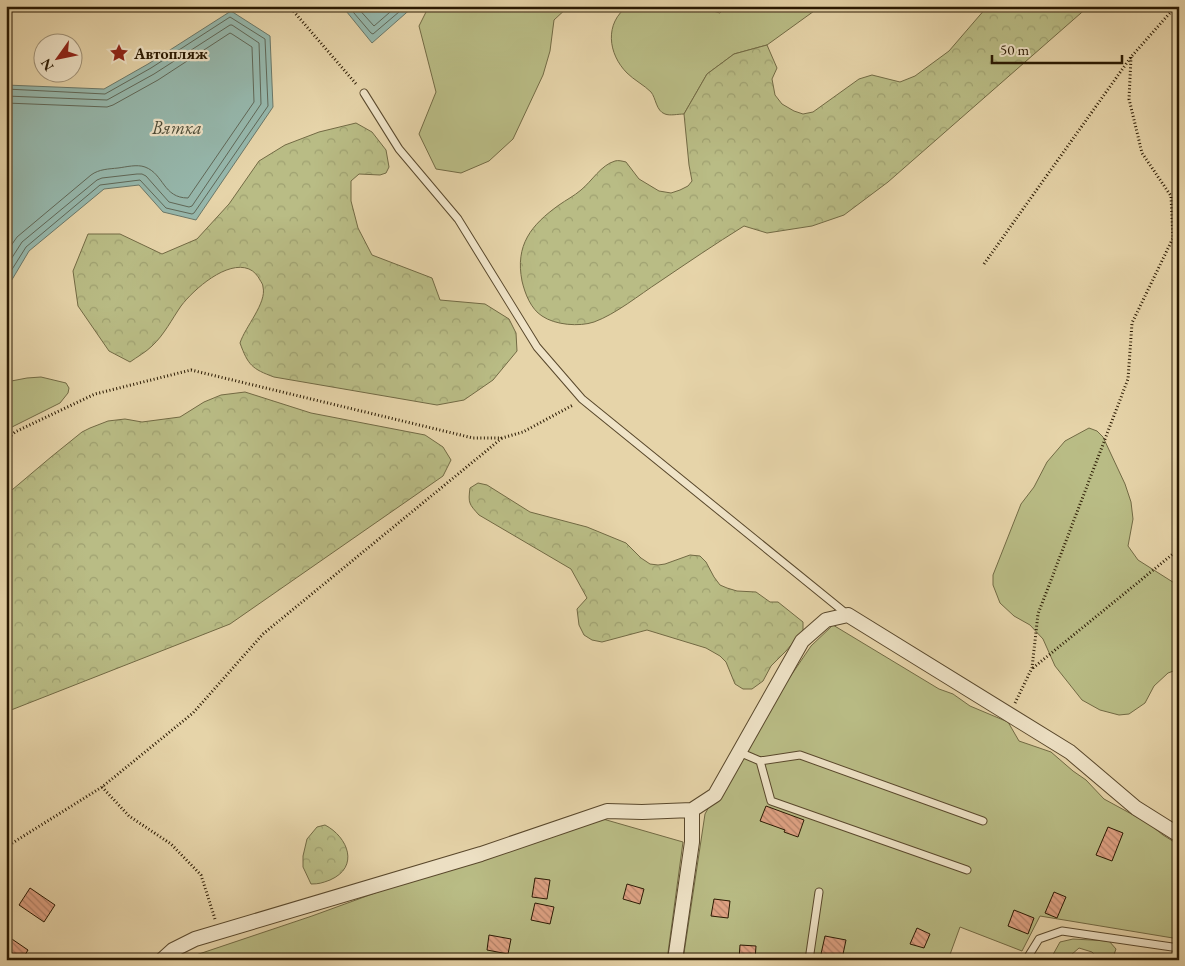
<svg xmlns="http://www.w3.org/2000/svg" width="1185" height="966" font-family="'EB Garamond',serif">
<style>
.green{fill:#b9bc85;stroke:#726a44}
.forest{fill:url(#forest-crowns);stroke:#726a44}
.water{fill:#96b8ad;stroke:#6b7869}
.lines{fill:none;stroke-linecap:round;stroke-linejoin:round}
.shore{stroke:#606858;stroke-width:1}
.building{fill:url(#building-back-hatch);stroke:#2a1902}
.lane-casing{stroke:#59482c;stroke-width:9}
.street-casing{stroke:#59482c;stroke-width:16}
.path{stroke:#2a1902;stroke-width:3;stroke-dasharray:1 2.5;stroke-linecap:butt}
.lane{stroke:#efe3c7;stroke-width:7}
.street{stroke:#efe3c7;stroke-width:14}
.labels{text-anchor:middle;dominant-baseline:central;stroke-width:4.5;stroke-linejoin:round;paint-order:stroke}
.poi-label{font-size:16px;font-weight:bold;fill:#2a1902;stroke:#efe3c7;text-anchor:start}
.water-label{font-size:18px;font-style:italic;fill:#4a4935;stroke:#efe3c7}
</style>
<defs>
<pattern id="forest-crowns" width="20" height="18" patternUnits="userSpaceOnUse" patternTransform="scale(1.25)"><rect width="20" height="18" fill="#b9bc85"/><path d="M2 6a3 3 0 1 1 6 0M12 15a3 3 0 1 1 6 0" fill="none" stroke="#9fa171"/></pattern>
<pattern id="building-back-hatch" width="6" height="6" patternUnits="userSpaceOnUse" patternTransform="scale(1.25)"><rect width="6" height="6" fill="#dfa284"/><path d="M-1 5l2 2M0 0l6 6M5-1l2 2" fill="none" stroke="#b5836a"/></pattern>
</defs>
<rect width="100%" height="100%" fill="#e6d4a9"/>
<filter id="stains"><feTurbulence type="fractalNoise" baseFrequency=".004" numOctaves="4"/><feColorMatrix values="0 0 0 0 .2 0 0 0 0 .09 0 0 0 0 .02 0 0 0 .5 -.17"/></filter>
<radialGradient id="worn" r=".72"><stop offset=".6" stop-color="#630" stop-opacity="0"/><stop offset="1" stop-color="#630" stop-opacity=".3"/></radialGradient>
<!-- green -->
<path class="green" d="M429 6H569L554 20 550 51 543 75 513 139 489 161 461 173 436 169 419 134 436 92 419 26Z
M628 6H695L720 13 726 6H821L767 45 734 54 707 74 684 114C678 114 670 116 665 114 656 111 656 98 651 92 644 85 634 80 627 73 608 54 604 23 628 6Z
M41 377 66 383 69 388 68 393 60 403 6 430V382L27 378Z
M1089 428 1097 431 1103 437 1125 484 1131 502 1133 519 1128 546 1138 560 1179 586V669L1168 673 1154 686 1145 703 1129 714 1119 715 1100 710 1082 700 1055 666 1043 639 1030 625 1014 616 1000 603 993 585V575L1021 504 1034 487 1047 462 1065 441Z
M833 625 939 689 953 694 970 706 1008 722 1019 741 1051 752 1073 771 1086 780 1104 799 1148 823 1163 835 1179 845V939L1040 916 1022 951 960 927 948 960H683L705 814 739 752 811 646Z
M603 819 683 842 667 960H181L312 916 397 885Z
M1073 939 1109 941 1116 949 1112 960H1099L1092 952 1079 948 1071 955 1070 960H1050L1060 942Z"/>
<!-- forest -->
<path class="forest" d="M984 6H1089L888 182 844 215 812 226 767 233 744 226C715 244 687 263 659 282 639 295 616 314 594 322 579 327 555 325 542 316 531 309 525 294 522 281 515 245 531 225 559 205 566 200 574 196 581 190 592 181 601 165 615 161 618 160 622 161 626 162L639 179 659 191 671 193 680 190 688 186 692 181 689 165 684 114 707 74 734 54 767 45 777 68 772 79 775 95 782 104 794 111 803 114 813 112 859 79 872 75 900 82 915 76 949 51 986 8Z
M356 123 372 132 386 150 389 167 386 173 380 175 359 174 351 181V201L358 228 372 255 432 278 440 300 485 304 509 319 516 333 517 351 493 380 464 400 437 405 274 377C252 369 248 365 240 343 245 327 267 303 263 287 263 284 261 282 260 280 258 276 254 271 249 269 227 260 194 289 181 306 172 319 164 335 152 346 146 352 137 357 130 362L109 351 78 306 73 271 88 234H120L162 254 197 239 229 204 259 161 285 145 319 132Z
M245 392 311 413 425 435 443 447 451 460 443 476 230 624 6 712V495L51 457 82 432 90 428 108 421 125 419 142 422 180 417 204 402 221 395Z
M478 483 487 485 530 512 587 527 626 543 641 558 650 564 658 565 665 564 690 555 700 556 706 562 714 577 720 585 727 588 737 591 756 592 770 602H778L803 622V631L786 651 771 666 763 681 752 689H743L735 684 726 662 720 656 706 648 647 630 602 642 592 640 584 635 579 625 577 609 587 598 571 569 479 515C469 504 468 503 470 488Z
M325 825C348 837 360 867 330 880 322 883 319 884 311 884L303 867V856L307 839 317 827Z"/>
<!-- water -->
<path class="water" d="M342 6H414L372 43Z
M231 11 270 36 273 107 196 220 163 212 139 185 104 189 29 251 10 283 6 291V85L104 89 148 64Z"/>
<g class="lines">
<!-- shore -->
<path class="shore" d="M348 6 371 33 373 34 406 6
M356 6 374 26 397 6
M6 89 105 94 151 68 230 17 265 39 268 106 194 213 192 214 166 208 140 180 100 185 26 247 6 279
M6 96 107 100 154 74 230 25H232L259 43 261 104 192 206 189 207 169 202 146 176 142 174H137L102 178 97 180 22 242 6 267
M6 103 107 107 113 105 158 80 230 33 232 34 252 47 254 102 188 198C163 198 164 174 145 167 137 164 126 167 118 168 109 169 99 169 91 175L17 237 6 253"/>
</g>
<!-- building -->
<path class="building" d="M766 806 804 820 798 837 784 832 785 830 760 821Z
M1108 827 1123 833 1112 861 1096 855Z
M535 878 550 880 547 899 532 897Z
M627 884 644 889 640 904 623 899Z
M30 888 55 905 44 922 19 905Z
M1054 892 1066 897 1057 918 1045 913Z
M714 899 730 901 728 918 711 916Z
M535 903 554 907 550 924 531 920Z
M1014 910 1034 918 1028 934 1008 926Z
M917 928 930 934 924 948 910 944Z
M6 935 28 950 22 960H6Z
M489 935 511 939 508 954 487 950Z
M825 936 846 940 842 959 821 954Z
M740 945 756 946 755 960H739Z"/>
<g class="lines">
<!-- lane casing -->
<g class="lane-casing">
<path id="lane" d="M364 93 399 149 458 219 537 347 582 399 848 615
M739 752 760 761 800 755 983 821
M760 761 771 801 967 870
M809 960 819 892
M1026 960 1039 939 1062 931 1179 948"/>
</g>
<!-- street casing -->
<g class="street-casing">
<path id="street" d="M162 960 173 950 195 939 481 854 607 811 642 812 692 810 715 795 802 641 826 620 848 615 1070 752 1136 808 1179 835
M675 960 692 842V810"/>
</g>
<!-- path -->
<path class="path" d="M289 6 357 85
M984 264 1131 57 1176 6
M6 440 15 432 95 394 191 370 473 438H502L523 432 573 405
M1033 668 1179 549
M1015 703 1032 668 1038 614 1128 379 1132 323 1173 238 1171 196 1142 153 1129 99 1131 57
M102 787 129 816 171 844 201 875 215 919
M6 847 102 787 193 713 263 634 502 438"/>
<!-- lane -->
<use href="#lane" class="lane"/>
<!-- street -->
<use href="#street" class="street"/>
</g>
<!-- icons -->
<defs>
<g id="sight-bare" transform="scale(1.5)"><path d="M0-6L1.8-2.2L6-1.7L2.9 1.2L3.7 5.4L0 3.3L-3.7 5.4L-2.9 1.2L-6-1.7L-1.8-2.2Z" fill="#8f2418" stroke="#efe3c7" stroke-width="2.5" paint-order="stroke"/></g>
</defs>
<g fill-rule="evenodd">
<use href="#sight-bare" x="119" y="53"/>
</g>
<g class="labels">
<!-- poi labels -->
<g class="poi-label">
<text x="134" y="53">Автопляж</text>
</g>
<!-- water labels -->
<g class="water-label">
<text x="177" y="127">Вятка</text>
</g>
</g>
<!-- margin -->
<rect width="1185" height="966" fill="none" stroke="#e6d4a9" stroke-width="25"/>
<rect x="8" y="8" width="1170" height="951" fill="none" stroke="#2a1902" stroke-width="2.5"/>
<rect x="12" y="12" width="1160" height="941" fill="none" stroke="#2a1902"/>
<!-- north arrow -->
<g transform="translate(58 58) rotate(237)"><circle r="24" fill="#efe3c7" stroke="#a09278"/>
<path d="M0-4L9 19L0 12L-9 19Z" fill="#8f2418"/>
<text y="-8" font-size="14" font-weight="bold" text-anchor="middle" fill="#2a1902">N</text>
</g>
<!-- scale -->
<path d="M992 55v8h130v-8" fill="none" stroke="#2a1902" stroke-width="2.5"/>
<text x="1000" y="55" font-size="15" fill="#2a1902" stroke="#efe3c7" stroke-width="4" paint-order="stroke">50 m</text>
<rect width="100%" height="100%" filter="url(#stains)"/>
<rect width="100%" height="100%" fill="url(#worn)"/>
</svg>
